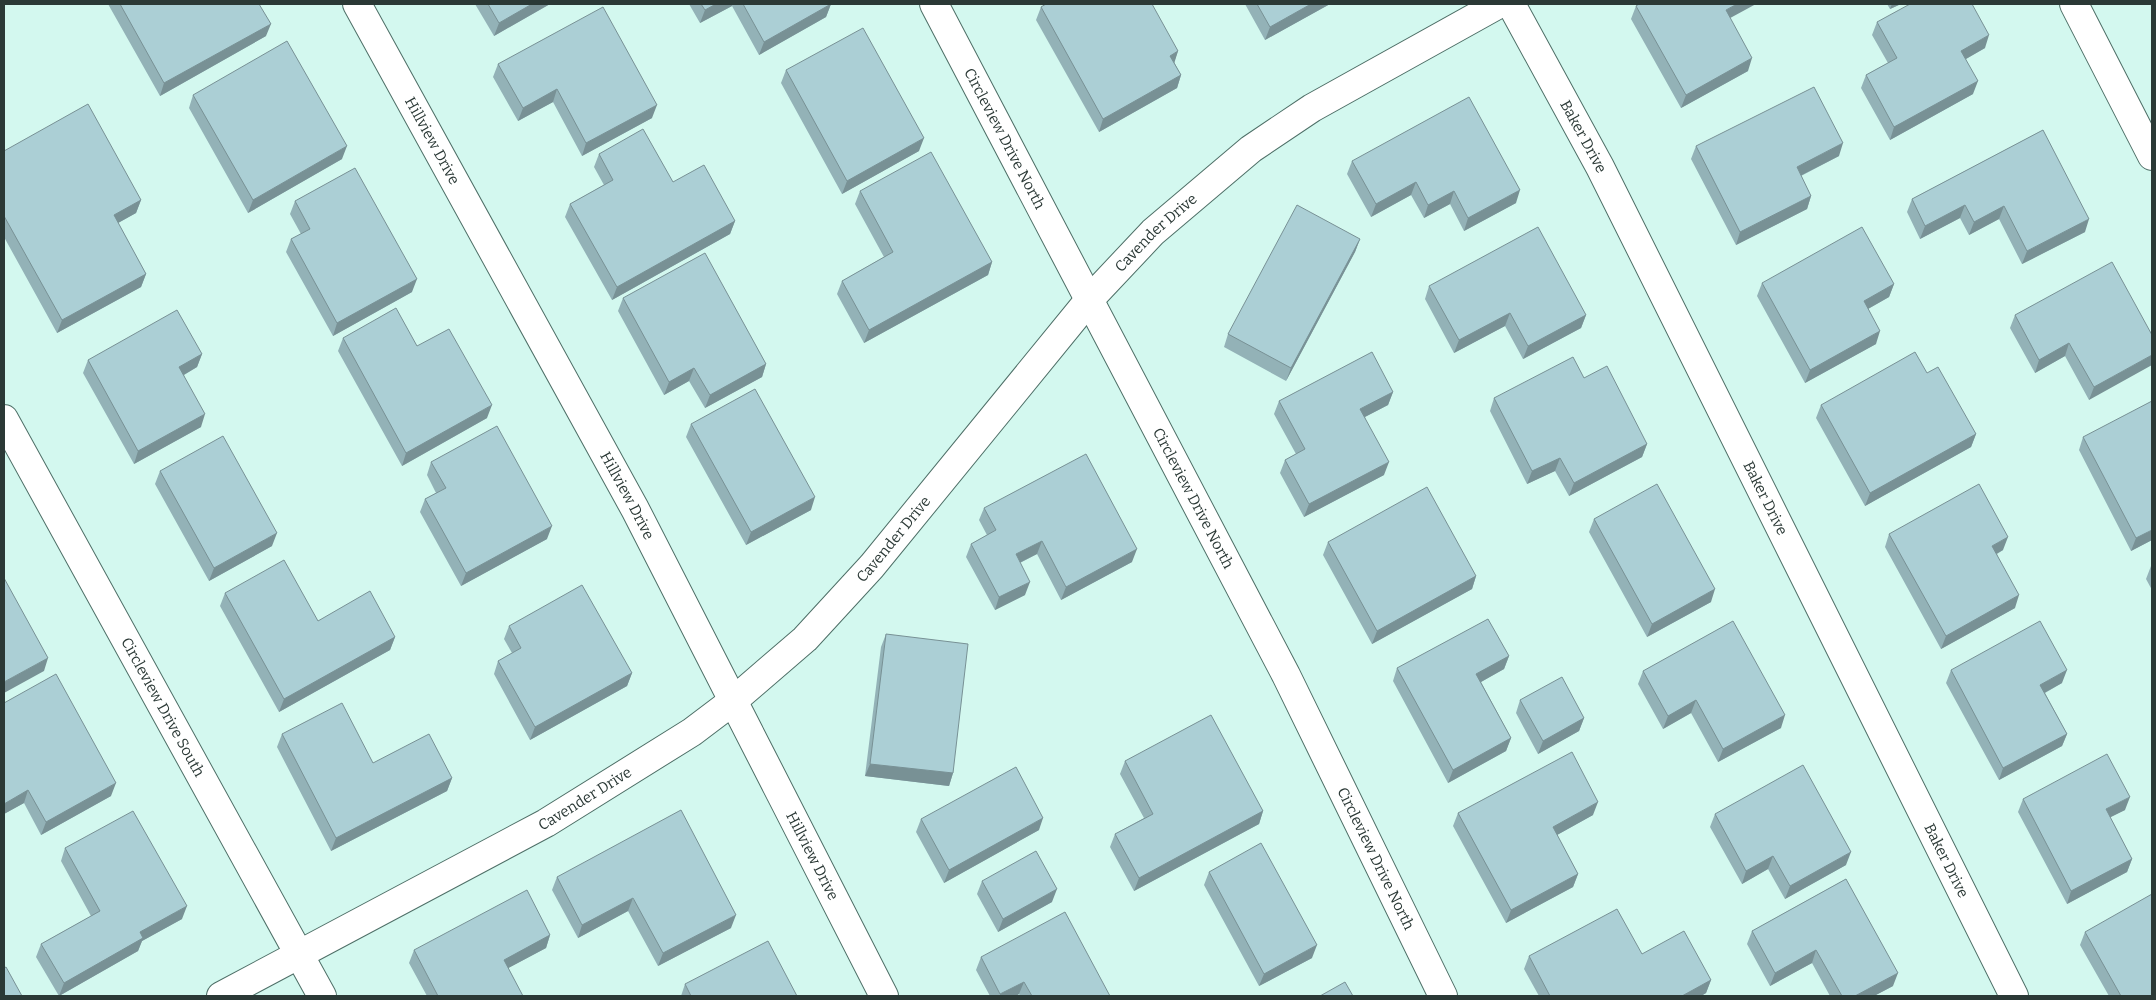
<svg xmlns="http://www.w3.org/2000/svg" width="2156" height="1000" font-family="Bitter,serif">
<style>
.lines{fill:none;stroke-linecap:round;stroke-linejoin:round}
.minor-casing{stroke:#4e6f67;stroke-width:30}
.minor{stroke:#fff;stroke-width:28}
.wall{fill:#93b2b7}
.shaded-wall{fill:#789195}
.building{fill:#abcfd5;stroke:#789195}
.labels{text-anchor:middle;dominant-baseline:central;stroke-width:5;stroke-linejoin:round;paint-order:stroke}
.street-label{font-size:15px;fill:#2b3936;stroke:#fff}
</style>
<rect width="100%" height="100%" fill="#d3f8ef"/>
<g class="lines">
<!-- minor casing -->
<g class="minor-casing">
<g id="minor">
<path id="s1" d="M357 4 635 509 884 996"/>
<path id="s2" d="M934 4 1286 675 1443 996"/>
<path id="s3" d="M1511 4 1600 167 2014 996"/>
<path d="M2074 4 2152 156"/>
<path id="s4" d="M4 419 322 996"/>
<path id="s5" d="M221 996 546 823 692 732 733 701 805 639 872 566 1089 300 1153 232 1251 149 1312 108 1499 4"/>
</g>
</g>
<!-- minor -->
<use href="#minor" class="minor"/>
</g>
<!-- wall -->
<path class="wall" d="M108 4H259L266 36 160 96Z
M475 4H550L494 36Z
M689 4H831L826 17 759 55 732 6 700 23Z
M1245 4H1330L1265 40Z
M1887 4H1901L1890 9Z
M1636 6 1730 18 1748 71 1681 108 1631 19Z
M1041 7 1178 51 1174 62 1181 75 1177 88 1099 132 1036 20Z
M1877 22 1985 48 1966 59 1973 94 1890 140 1861 88 1866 75 1888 63 1872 35Z
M498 64 652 118 582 156 553 102 518 121 493 77Z
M786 70 919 151 842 194 781 83Z
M193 95 342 159 248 213 189 108Z
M2043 130 2085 232 2022 264 1999 219 1969 235 1960 218 1920 239 1907 212 1912 199Z
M1696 146 1839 156 1801 176 1811 196 1807 209 1736 245 1691 159Z
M4 151 141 200 136 213 118 223 146 274 141 287 57 333 4 237Z
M599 154 735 221 730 234 612 300 565 217 570 204 604 185 594 167Z
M1352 161 1516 203 1464 231 1450 204 1424 218 1411 195 1371 217 1347 174Z
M860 191 992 262 988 275 864 343 837 294 842 281 884 257 855 204Z
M295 201 412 292 333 336 286 252 291 239 301 234 290 214Z
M1360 239 1355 252 1286 381 1224 347 1228 334Z
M1762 283 1894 284 1889 297 1868 309 1876 344 1805 383 1757 296Z
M1429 286 1586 315 1581 328 1523 359 1505 326 1454 353 1425 299Z
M623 298 766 364 762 377 705 408 689 381 664 395 618 311Z
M2015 315 2152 335 2089 400 2065 356 2035 373 2010 328Z
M343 338 417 346 487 418 402 466 338 351Z
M202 354 197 367 184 375 201 427 134 464 83 373 88 360Z
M1927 373 1976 434 1971 447 1865 506 1816 418 1821 405Z
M1584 378 1647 444 1642 457 1569 496 1555 471 1527 484 1490 411 1494 398Z
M1393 392 1388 405 1365 417 1384 475 1304 517 1280 473 1285 460 1296 454 1274 414 1279 401Z
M691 424 811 510 746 545 686 437Z
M2083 437 2152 540 2131 551 2079 450Z
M431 462 547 539 461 586 420 512 425 499 436 493 427 475Z
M160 471 272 546 209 581 155 484Z
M984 508 1132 562 1061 600 1037 554 1020 563 1025 595 995 610 966 557 971 544 987 535 979 520Z
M1594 519 1711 602 1647 637 1589 532Z
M1889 534 2003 550 1997 554 2015 608 1941 649 1885 547Z
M1328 542 1476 576 1472 589 1372 644 1323 555Z
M2152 565V590L2146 579 2151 566Z
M225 593 318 621 395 637 390 650 279 712 220 606Z
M509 626 632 673 627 686 530 740 494 674 498 661 512 653 504 639Z
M886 634 953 773 949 786 865 776 881 647Z
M1509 656 1504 669 1481 682 1511 738 1506 751 1448 783 1393 681 1397 668Z
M1951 670 2062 683 2045 693 2067 734 2062 746 1999 780 1946 683Z
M1643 671 1781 728 1718 762 1691 713 1663 729 1638 684Z
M1520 700 1584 718 1579 731 1538 754 1516 713Z
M4 703 111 796 41 835 24 803 4 814Z
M282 734 373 763 452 778 447 791 331 851 277 747Z
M1125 761 1263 811 1259 824 1134 891 1110 847 1115 834 1144 818 1120 774Z
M2023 799 2125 810 2110 817 2132 859 2127 872 2067 904 2018 812Z
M1458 813 1593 815 1557 835 1578 874 1573 887 1506 923 1453 826Z
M1715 814 1846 865 1785 899 1768 869 1742 884 1710 827Z
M921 819 1039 830 944 883 916 832Z
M65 848 182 919 142 941 138 951 59 996 36 957 41 944 91 916 61 861Z
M1209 872 1312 958 1259 986 1204 885Z
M557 877 731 928 658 966 628 911 578 938 552 890Z
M1846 879 1893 986 1874 996H1830L1812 963 1770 986 1747 944 1752 931Z
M982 881 1052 902 998 932 977 894Z
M2085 932 2152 996H2109L2080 945Z
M550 935 546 948 508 968 523 996H427L409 963 414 950Z
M1642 954 1711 980 1706 993 1701 996H1539L1524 969 1529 956Z
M981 957 1110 996H1020L1019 994 1016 996H990L976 970Z
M685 984 797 996H681Z"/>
<!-- shaded-wall -->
<path class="shaded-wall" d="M532 4H550L494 36 499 23Z
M716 4H732V6L700 23 705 10Z
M831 4 826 17 759 55 764 42Z
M1311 4H1330L1265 40 1270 27Z
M1737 4H1756L1721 23 1726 10Z
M1892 4H1901L1890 9Z
M271 24 266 36 160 96 164 83Z
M1989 35 1985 48 1957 64 1961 51Z
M1178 51 1174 64 1170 56Z
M1752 58 1748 71 1681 108 1686 95Z
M1181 75 1177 88 1099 132 1103 119Z
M1978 81 1973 94 1890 140 1894 127Z
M557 89 553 102 518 121 523 108Z
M657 105 652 118 582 156 586 143Z
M924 138 919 151 842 194 847 181Z
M1843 143 1839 156 1792 180 1797 167Z
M347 146 342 159 248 213 253 200Z
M1416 182 1411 195 1371 217 1376 204Z
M1520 190 1516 203 1464 231 1468 218Z
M1454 191 1450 204 1424 218 1428 205Z
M1811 196 1807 209 1736 245 1740 232Z
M141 200 136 213 109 228 114 215Z
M1965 205 1960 218 1920 239 1925 226Z
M2004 206 1999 219 1969 235 1974 222Z
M2089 219 2085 232 2022 264 2027 251Z
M735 221 730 234 612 300 617 287Z
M1360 239 1355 252 1286 381 1291 368Z
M992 262 988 275 864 343 869 330Z
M146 274 141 287 57 333 62 320Z
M417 279 412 292 333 336 337 323Z
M1894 284 1889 297 1859 314 1864 301Z
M1510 313 1505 326 1454 353 1459 340Z
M1586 315 1581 328 1523 359 1528 346Z
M1880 331 1876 344 1805 383 1810 370Z
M2069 343 2065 356 2035 373 2039 360Z
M202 354 197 367 175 380 179 367Z
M2152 355V365L2089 400 2094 387Z
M766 364 762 377 705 408 710 395Z
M694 368 689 381 664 395 669 382Z
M1393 392 1388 405 1355 422 1360 409Z
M492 405 487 418 402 466 406 453Z
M205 414 201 427 134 464 138 451Z
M1976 434 1971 447 1865 506 1870 493Z
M1647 444 1642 457 1569 496 1574 483Z
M1560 458 1555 471 1527 484 1532 471Z
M1389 462 1384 475 1304 517 1309 504Z
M815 497 811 510 746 545 751 532Z
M552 526 547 539 461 586 466 573Z
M2152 530V540L2131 551 2136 538Z
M277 533 272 546 209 581 214 568Z
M2008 537 2003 550 1987 559 1992 546Z
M1042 541 1037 554 1011 567 1016 554Z
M1137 549 1132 562 1061 600 1066 587Z
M1476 576 1472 589 1372 644 1377 631Z
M1030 582 1025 595 995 610 999 597Z
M1715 589 1711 602 1647 637 1652 624Z
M2019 595 2015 608 1941 649 1946 636Z
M395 637 390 650 279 712 284 699Z
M1509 656 1504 669 1472 687 1476 674Z
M48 658 44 671 4 693V682Z
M2067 670 2062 683 2035 698 2040 685Z
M632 673 627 686 530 740 535 727Z
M1696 700 1691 713 1663 729 1668 716Z
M1785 715 1781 728 1718 762 1723 749Z
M1584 718 1579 731 1538 754 1543 741Z
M2067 734 2062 746 1999 780 2003 768Z
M1511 738 1506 751 1448 783 1453 770Z
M870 764 953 773 949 786 865 776Z
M452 778 447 791 331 851 336 838Z
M116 783 111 796 41 835 46 822Z
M28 790 24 803 4 814V804Z
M2130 797 2125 810 2101 822 2106 809Z
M1598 802 1593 815 1548 840 1553 827Z
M1263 811 1259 824 1134 891 1139 878Z
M1043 818 1039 830 944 883 949 870Z
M1851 852 1846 865 1785 899 1790 886Z
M1773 856 1768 869 1742 884 1746 871Z
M2132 859 2127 872 2067 904 2071 891Z
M1578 874 1573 887 1506 923 1511 910Z
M1057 889 1052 902 998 932 1003 919Z
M633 898 628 911 578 938 582 925Z
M187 906 182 919 142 941 138 951 59 996 64 983 140 932Z
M736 915 731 928 658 966 663 953Z
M550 935 546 948 499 973 504 960Z
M1317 945 1312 958 1259 986 1264 974Z
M1816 950 1812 963 1770 986 1775 973Z
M1898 973 1893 986 1874 996H1855Z
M1711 980 1706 993 1701 996H1682Z
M1024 982 1019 994 1016 996H1000V994Z"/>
<!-- building -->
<path class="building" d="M120 4H259L271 24 164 83Z
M488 4H532L499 23Z
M701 4H716L705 10Z
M743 4H831L764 42Z
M1046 4H1152L1178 51 1170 56 1181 75 1103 119 1041 7Z
M1257 4H1311L1270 27Z
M1639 4H1737L1726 10 1752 58 1686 95 1636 6Z
M1910 4H1972L1989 35 1961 51 1978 81 1894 127 1866 75 1897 58 1877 22Z
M603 7 657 105 586 143 557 89 523 108 498 64Z
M863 28 924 138 847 181 786 70Z
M287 41 347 146 253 200 193 95Z
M1814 87 1843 143 1797 167 1811 196 1740 232 1696 146Z
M1469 97 1520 190 1468 218 1454 191 1428 205 1416 182 1376 204 1352 161Z
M88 104 141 200 114 215 146 274 62 320 4 216V151Z
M643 129 673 182 704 165 735 221 617 287 570 204 613 180 599 154Z
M2043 130 2089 219 2027 251 2004 206 1974 222 1965 205 1925 226 1912 199Z
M931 152 992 262 869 330 842 281 893 252 860 191Z
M355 168 417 279 337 323 291 239 310 229 295 201Z
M1297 205 1360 239 1291 368 1228 334Z
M1538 227 1586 315 1528 346 1510 313 1459 340 1429 286Z
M1862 227 1894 284 1864 301 1880 331 1810 370 1762 283Z
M705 253 766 364 710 395 694 368 669 382 623 298Z
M2112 262 2152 335V355L2094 387 2069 343 2039 360 2015 315Z
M396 308 417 346 449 329 492 405 406 453 343 338Z
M177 310 202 354 179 367 205 414 138 451 88 360Z
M1372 352 1393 392 1360 409 1389 462 1309 504 1285 460 1305 449 1279 401Z
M1915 352 1927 373 1938 367 1976 434 1870 493 1821 405Z
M1573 357 1584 378 1607 366 1647 444 1574 483 1560 458 1532 471 1494 398Z
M755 389 815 497 751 532 691 424Z
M2152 401V530L2136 538 2083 437Z
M497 426 552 526 466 573 425 499 446 488 431 462Z
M223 436 277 533 214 568 160 471Z
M1086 454 1137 549 1066 587 1042 541 1016 554 1030 582 999 597 971 544 996 530 984 508Z
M1657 484 1715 589 1652 624 1594 519Z
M1979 484 2008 537 1992 546 2019 595 1946 636 1889 534Z
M1427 487 1476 576 1377 631 1328 542Z
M284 560 318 621 370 591 395 637 284 699 225 593Z
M4 578 48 658 4 682Z
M582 585 632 673 535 727 498 661 521 648 509 626Z
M1488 619 1509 656 1476 674 1511 738 1453 770 1397 668Z
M1733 621 1785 715 1723 749 1696 700 1668 716 1643 671Z
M2040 621 2067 670 2040 685 2067 734 2003 768 1951 670Z
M886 634 968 644 953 773 870 764Z
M56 674 116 783 46 822 28 790 4 804V703Z
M1562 677 1584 718 1543 741 1520 700Z
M342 703 373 763 429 734 452 778 336 838 282 734Z
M1211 715 1263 811 1139 878 1115 834 1153 814 1125 761Z
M1572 752 1598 802 1553 827 1578 874 1511 910 1458 813Z
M2107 754 2130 797 2106 809 2132 859 2071 891 2023 799Z
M1803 765 1851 852 1790 886 1773 856 1746 871 1715 814Z
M1016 767 1043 818 949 870 921 819Z
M681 810 736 915 663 953 633 898 582 925 557 877Z
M133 811 187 906 140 932 143 938 64 983 41 944 100 911 65 848Z
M1261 843 1317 945 1264 974 1209 872Z
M1036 851 1057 889 1003 919 982 881Z
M1846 879 1898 973 1855 996H1842L1816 950 1775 973 1752 931Z
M527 890 550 935 504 960 523 996H438L414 950Z
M2152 894V996H2121L2085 932Z
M1617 909 1642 954 1684 931 1711 980 1682 996H1550L1529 956Z
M1065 912 1110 996H1032L1024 982 1000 994 981 957Z
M768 941 797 996H691L685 984Z
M6 967 22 996H4V968Z
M1345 982 1353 996H1320Z"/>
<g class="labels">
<!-- street labels -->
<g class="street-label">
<text stroke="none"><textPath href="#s3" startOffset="151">Baker Drive</textPath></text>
<text stroke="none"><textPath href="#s2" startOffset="152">Circleview Drive North</textPath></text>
<text stroke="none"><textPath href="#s1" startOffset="156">Hillview Drive</textPath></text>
<text stroke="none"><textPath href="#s5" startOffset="1224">Cavender Drive</textPath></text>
<text stroke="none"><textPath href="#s1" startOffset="561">Hillview Drive</textPath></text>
<text stroke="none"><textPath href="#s2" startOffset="558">Circleview Drive North</textPath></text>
<text stroke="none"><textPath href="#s3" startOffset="556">Baker Drive</textPath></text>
<text stroke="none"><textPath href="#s5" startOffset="820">Cavender Drive</textPath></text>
<text stroke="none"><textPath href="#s4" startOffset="329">Circleview Drive South</textPath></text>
<text stroke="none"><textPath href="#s5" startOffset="414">Cavender Drive</textPath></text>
<text stroke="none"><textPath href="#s1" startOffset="966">Hillview Drive</textPath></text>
<text stroke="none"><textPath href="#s2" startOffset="962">Circleview Drive North</textPath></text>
<text stroke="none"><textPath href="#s3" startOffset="961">Baker Drive</textPath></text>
</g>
</g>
<!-- border -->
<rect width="2156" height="1000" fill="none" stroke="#2b3936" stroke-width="10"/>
</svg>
